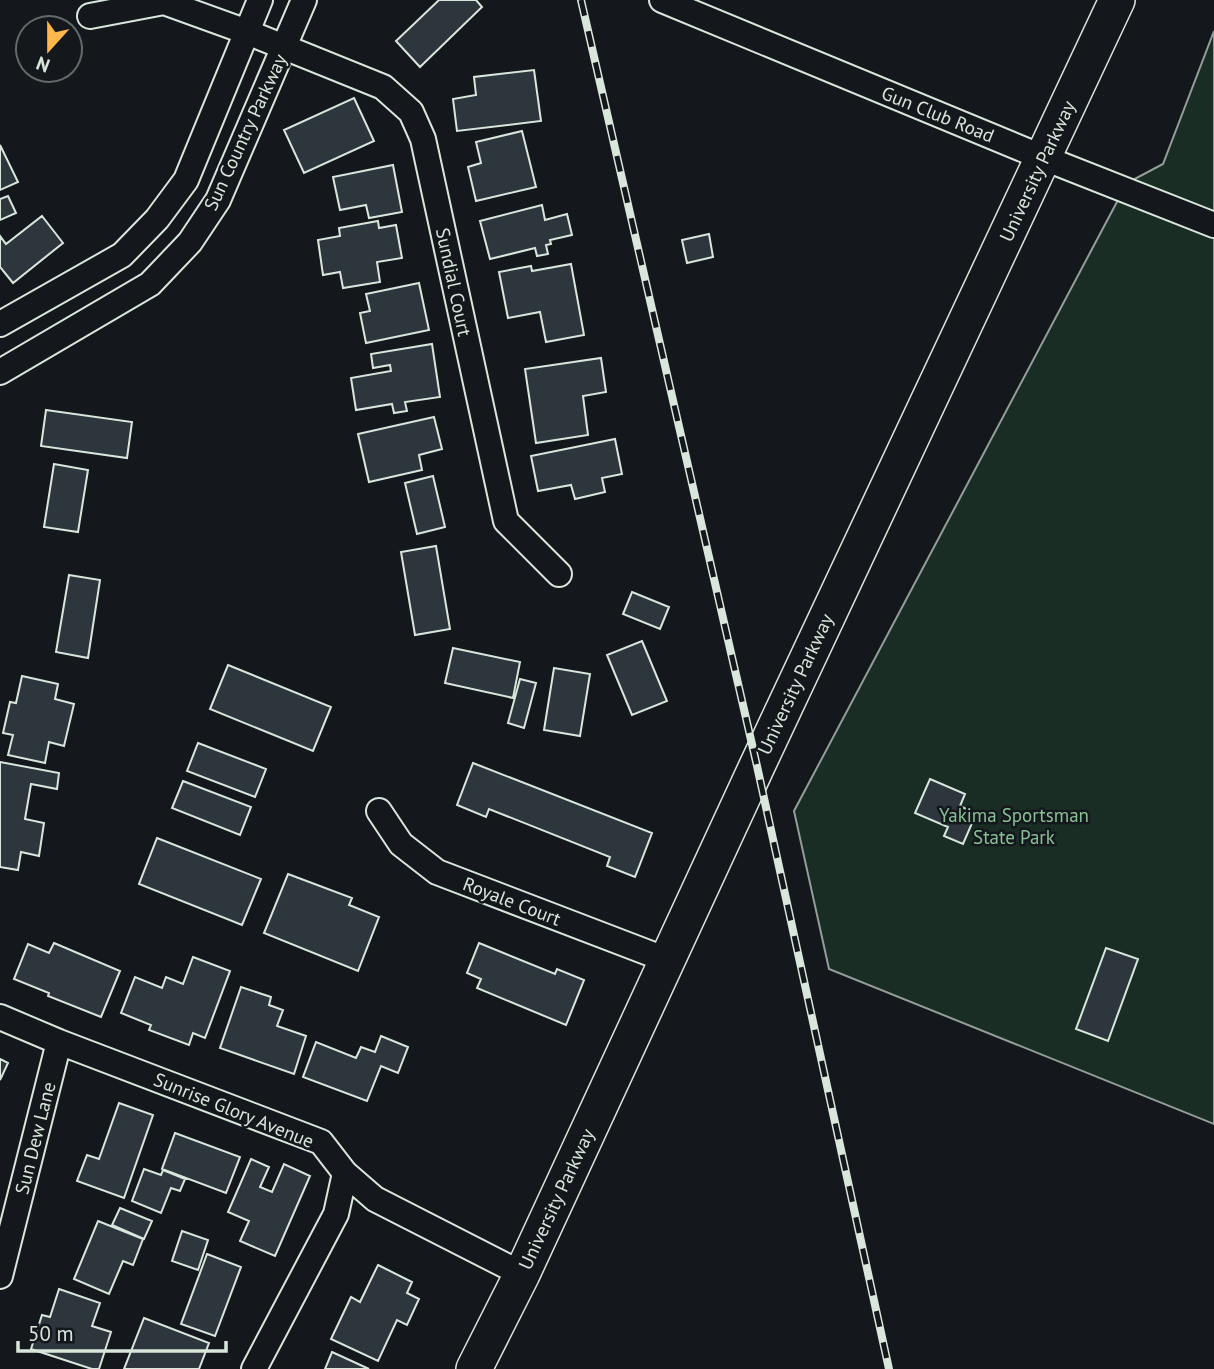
<svg xmlns="http://www.w3.org/2000/svg" width="1214" height="1369" font-family="'PT Sans',sans-serif">
<style>
.green{fill:#1a2d24;stroke:#939e99;stroke-width:2}
.building{fill:#2c363c;stroke:#d8e6dc;stroke-width:2}
.lines{fill:none;stroke-linecap:round;stroke-linejoin:round}
.minor-casing{stroke:#d8e6dc;stroke-width:28}
.secondary-casing{stroke:#d8e6dc;stroke-width:38}
.minor{stroke:#14181c;stroke-width:24}
.secondary{stroke:#14181c;stroke-width:35}
.rail-casing{stroke:#d8e6dc;stroke-width:8}
.rail{stroke:#14181c;stroke-width:5;stroke-dasharray:16;stroke-linecap:butt}
.labels{text-anchor:middle;dominant-baseline:central;stroke-width:5;stroke-linejoin:round;paint-order:stroke}
.street-label{font-size:19px;fill:#d8e6dc;stroke:#14181c}
.park-label{font-size:19px;fill:#8ac095;stroke:#14181c}
</style>
<rect width="100%" height="100%" fill="#14181c"/>
<!-- green -->
<path class="green" d="M1214 31V1124L829 969 794 811 1127 183 1163 164Z"/>
<!-- building -->
<path class="building" d="M439 0H476L482 7 420 67 396 41Z
M534 70 541 121 457 131 453 99 476 95 474 77Z
M354 98 374 141 304 173 284 130Z
M522 131 536 187 476 201 468 167 481 163 476 142Z
M0 145 18 182 0 190Z
M393 165 402 212 369 218 366 205 340 210 333 177Z
M8 196 16 213 0 220V199Z
M542 205 545 220 567 214 572 235 550 240 551 244 546 245 548 254 537 256 535 248 490 259 480 221Z
M42 216 63 243 13 283 0 267V236L6 244Z
M378 221 379 228 396 225 402 258 377 262 380 282 343 288 340 272 323 275 318 240 340 236 339 228Z
M709 234 713 257 687 263 682 240Z
M571 264 584 335 546 342 540 312 508 318 499 272 531 266 532 271Z
M419 283 429 330 366 343 360 313 370 311 366 294Z
M432 344 440 397 405 402 407 411 394 413 392 404 356 410 351 378 391 371 390 365 373 368 371 354Z
M601 358 606 392 583 396 588 435 536 443 525 369Z
M46 410 132 422 127 458 41 446Z
M434 417 442 449 419 455 422 470 369 482 358 434Z
M615 439 622 474 602 478 605 492 575 499 571 485 538 491 531 456Z
M54 464 88 470 78 532 44 527Z
M433 476 445 527 417 534 405 483Z
M436 546 450 629 415 635 401 552Z
M69 575 100 580 88 658 56 652Z
M632 592 669 607 660 629 623 614Z
M642 641 667 701 632 715 607 655Z
M453 648 520 662 513 698 445 683Z
M228 665 331 707 313 751 210 709Z
M554 668 590 674 580 736 544 730Z
M22 676 58 684 55 699 74 704 64 746 49 742 45 763 8 755 13 735 3 733 10 702 16 703Z
M520 679 536 683 524 728 508 723Z
M198 743 266 769 255 797 187 771Z
M0 762 59 773 57 789 31 784 25 819 44 823 39 856 21 852 18 870 0 867Z
M473 763 652 833 635 877 607 866 610 857 489 809 486 817 457 805Z
M930 779 965 794 960 806 976 814 963 844 944 836 948 827 915 813Z
M183 781 251 807 240 835 172 808Z
M157 838 261 879 242 925 139 884Z
M288 874 352 898 349 905 379 917 358 971 264 933Z
M54 943 120 971 101 1017 48 996 49 993 14 979 28 944 49 953Z
M479 943 555 974 557 969 584 980 566 1025 477 988 481 979 467 973Z
M1106 948 1138 959 1108 1041 1076 1029Z
M193 957 230 971 205 1038 193 1033 189 1045 149 1030 151 1025 121 1013 135 977 162 988 166 977 183 984Z
M241 987 271 997 269 1005 283 1010 277 1026 306 1036 294 1074 220 1048Z
M381 1036 408 1047 398 1073 381 1066 367 1101 303 1077 316 1042 356 1058 361 1047 375 1052Z
M0 1059 8 1063 0 1080Z
M119 1103 153 1115 124 1198 77 1181 87 1155 99 1159Z
M175 1133 240 1157 226 1193 162 1169Z
M251 1159 269 1167 260 1187 272 1192 284 1164 310 1176 275 1256 240 1241 249 1221 228 1212Z
M144 1169 161 1175 163 1170 185 1179 180 1191 171 1188 161 1213 132 1201Z
M120 1208 152 1221 144 1239 112 1225Z
M98 1221 143 1239 133 1265 123 1261 109 1294 74 1279Z
M182 1231 208 1240 198 1270 172 1261Z
M207 1254 241 1267 215 1336 181 1324Z
M378 1265 412 1282 407 1293 419 1299 407 1325 397 1320 378 1361 331 1339 351 1297 360 1302Z
M59 1289 100 1303 92 1326 111 1332 99 1369H92L31 1349 42 1315 50 1317Z
M144 1318 209 1343 199 1369H124Z
M332 1352 369 1369H325Z"/>
<g class="lines">
<!-- minor casing -->
<g class="minor-casing">
<path id="minor" d="M662 0 1044 158 1214 225
M90 16 164 2 247 32 383 87 411 112 423 139 506 521 559 574
M0 324 122 255 157 219 186 180 260 0
M0 372 150 284 190 242 218 200 304 0
M379 811 401 844 437 872 667 960
M0 1017 59 1042 321 1142 345 1173 375 1199 522 1274
M0 1276 59 1042
M254 1369 336 1214 345 1173"/>
</g>
<!-- secondary casing -->
<g class="secondary-casing">
<path id="secondary" d="M474 1369 522 1274 757 766 1117 0"/>
</g>
<!-- minor -->
<use href="#minor" class="minor"/>
<!-- secondary -->
<use href="#secondary" class="secondary"/>
<!-- rail casing -->
<g class="rail-casing">
<path id="rail" d="M581 0 757 766 889 1369"/>
</g>
<!-- rail -->
<use href="#rail" class="rail"/>
</g>
<g class="labels">
<!-- street labels -->
<g class="street-label">
<text transform="translate(938 114) rotate(22)">Gun Club Road</text>
<text transform="translate(245 132) rotate(-65)">Sun Country Parkway</text>
<text transform="translate(1037 171) rotate(-65)">University Parkway</text>
<text transform="translate(454 282) rotate(78)">Sundial Court</text>
<text transform="translate(795 684) rotate(-65)">University Parkway</text>
<text transform="translate(512 901) rotate(21)">Royale Court</text>
<text transform="translate(234 1110) rotate(22)">Sunrise Glory Avenue</text>
<text transform="translate(35 1138) rotate(-76)">Sun Dew Lane</text>
<text transform="translate(556 1199) rotate(-65)">University Parkway</text>
</g>
<!-- park labels -->
<g class="park-label">
<text x="1014" y="815">Yakima Sportsman<tspan x="1014" dy="22">State Park</tspan></text>
</g>
</g>
<!-- north arrow -->
<g transform="translate(49 49) rotate(201)"><circle r="33" fill="#14181c" stroke="#626a69" stroke-width="2"/>
<path d="M0-5L12 26L0 18L-12 26Z" fill="#ffb74d"/>
<text y="-10" font-size="19" font-weight="bold" text-anchor="middle" fill="#d8e6dc">N</text>
</g>
<!-- scale -->
<path d="M18 1341v10h208v-10" fill="none" stroke="#d8e6dc" stroke-width="3.5"/>
<text x="28" y="1341" font-size="21" fill="#d8e6dc" stroke="#14181c" stroke-width="5" paint-order="stroke">50 m</text>
</svg>
